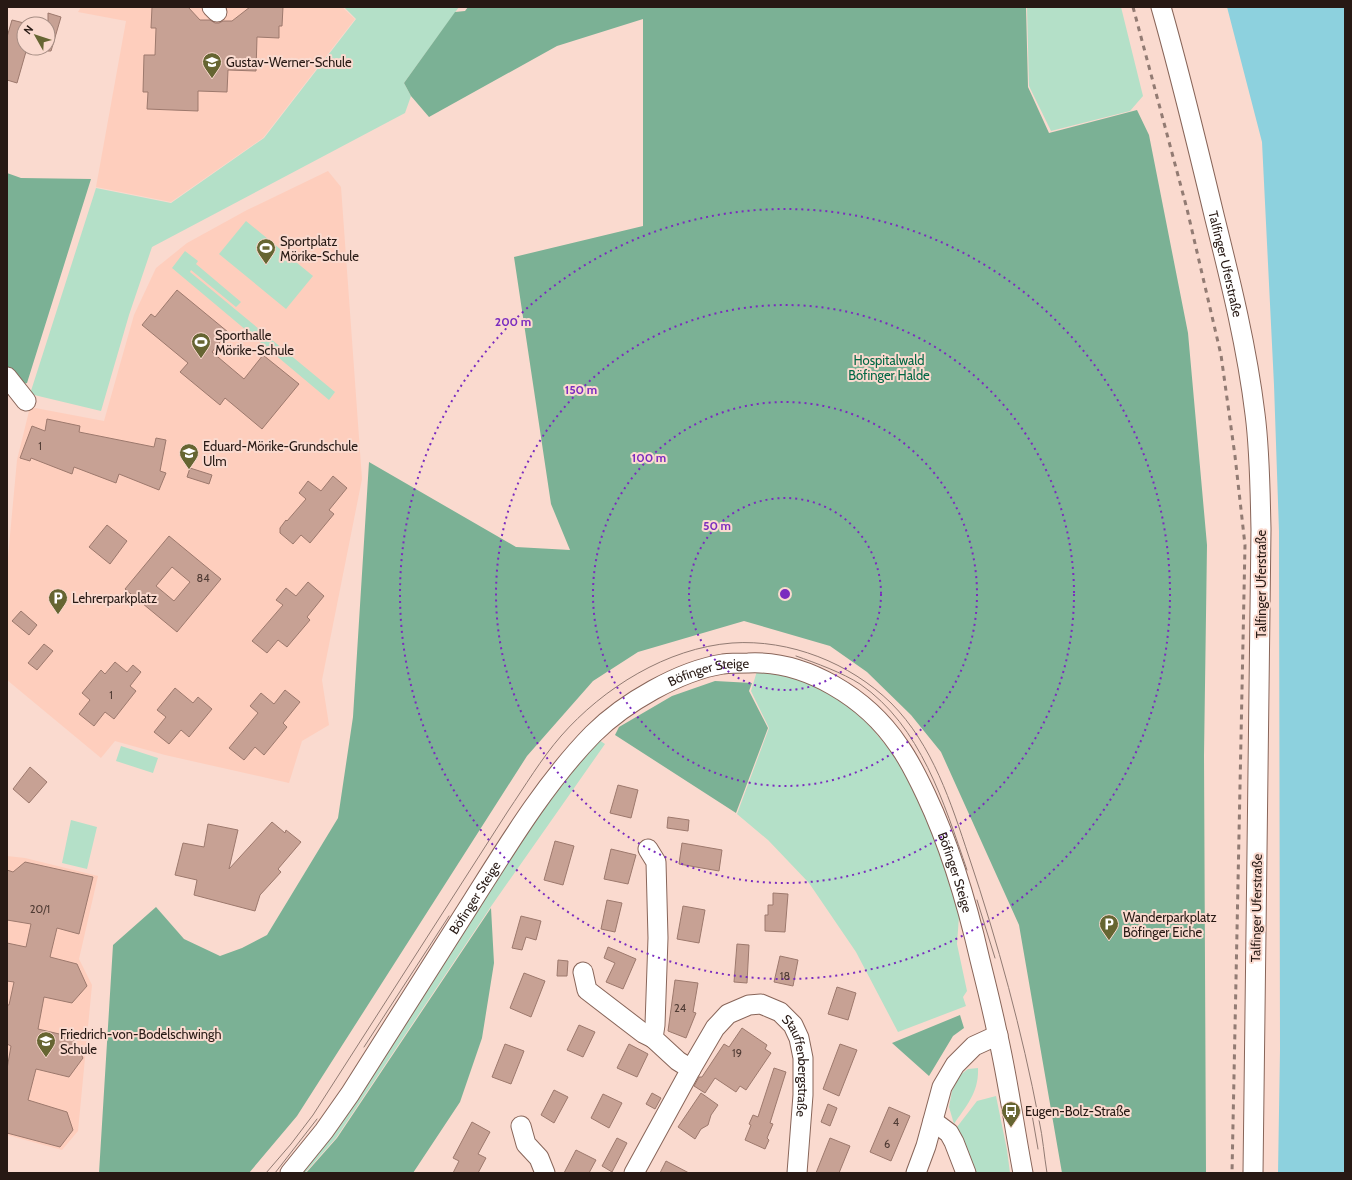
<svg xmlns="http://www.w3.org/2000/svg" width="1352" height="1180" font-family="Cabin,sans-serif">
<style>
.built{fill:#fecebd}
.green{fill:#b4e0c8}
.forest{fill:#7bb195}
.water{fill:#8dd1de}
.building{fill:#c7a194;stroke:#9d796d;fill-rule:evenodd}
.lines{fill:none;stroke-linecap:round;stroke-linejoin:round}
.minor-casing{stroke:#886559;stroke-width:21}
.minor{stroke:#fff;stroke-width:19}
.tram{stroke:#927b73;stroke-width:1}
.rail{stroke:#927b73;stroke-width:3;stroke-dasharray:5 5;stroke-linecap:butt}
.ring{fill:none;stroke:#7b2cbf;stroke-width:2;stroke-dasharray:2 4}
.labels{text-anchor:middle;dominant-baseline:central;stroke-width:4;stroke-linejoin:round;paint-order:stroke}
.number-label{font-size:11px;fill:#4f3b34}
.poi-label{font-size:13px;fill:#271914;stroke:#fadacf;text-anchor:start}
.street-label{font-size:13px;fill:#271914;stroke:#fadacf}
.park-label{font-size:13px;fill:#006744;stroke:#fadacf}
.centre{fill:#7b2cbf;stroke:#fadacf;stroke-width:2}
.ring-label{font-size:12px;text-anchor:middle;font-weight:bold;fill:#7b2cbf;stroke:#fadacf;stroke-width:4;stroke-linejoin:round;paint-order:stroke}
</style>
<rect width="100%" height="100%" fill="#fadacf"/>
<!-- built -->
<path class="built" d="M81 7H342L355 19 263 138 171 202 96 187 126 21 78 12Z
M328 171 341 187 362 479 322 680 329 725 302 741 289 783 165 755 115 741 101 758 7 680V569L9 546 17 460 30 407 104 421 134 315 156 268 187 243 247 210Z
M7 856 25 858 98 876 79 959 92 985 78 1131 62 1150 7 1135Z"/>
<!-- green -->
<path class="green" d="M344 7H459L404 83 411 96 405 113 152 247 129 315 101 411 30 394 96 188 171 203 264 138 356 19Z
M1027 7H1121L1143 96 1130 111 1051 131 1029 86Z
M246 221 313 276 286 309 219 254Z
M185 251 198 261 196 264 241 302 236 307 191 270 190 272 335 392 329 400 172 268Z
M757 671 776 674 800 680 827 691 850 707 869 725 890 750 914 788 934 834 959 916 957 944 967 991 963 997 966 1006 898 1032 856 952 809 883 768 840 737 814 769 728 751 691Z
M599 740 605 744 492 905 336 1138 305 1173H299L489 887 565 777Z
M121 746 158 758 153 773 116 761Z
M71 820 97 827 87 869 62 863Z
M978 1068C979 1092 967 1105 954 1124L949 1107 952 1091 960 1075 968 1069Z
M996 1096 1007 1150 1010 1173H972L957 1127 977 1101Z"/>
<!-- forest -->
<path class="forest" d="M468 7H1026L1028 87 1049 133 1137 110 1149 135 1188 333 1207 545 1204 755 1206 1173H1062L1019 925 941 752 911 715 867 672 830 646 744 621 638 652 593 681 527 756 297 1116 249 1173H99L113 945 156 907 184 939 220 956 242 948 267 935 338 818 353 717 369 462 516 547 570 550 551 504 514 257 643 226V19L557 46 429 117 411 96 404 83 455 12 465 11Z
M7 173 21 178 91 179 27 383 20 385 7 368Z
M715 681 752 683 749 691 768 728 736 813 615 735 619 727 672 696Z
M491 908 494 963 482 1038 460 1102 413 1173H306L337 1138Z
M960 1015 964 1028 953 1036 929 1076 892 1043Z"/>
<!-- water -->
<path class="water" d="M1227 7H1345V1173H1278L1280 1050 1279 531 1274 385 1262 142Z"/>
<!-- building -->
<path class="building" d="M152 7H188L200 20H210L215 23H219L223 21H232L250 7H283L282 26H279V38L257 37 256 71 228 70 227 92 198 91V111L147 109 148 92H143L144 55H155L156 28H151Z
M48 13 61 17 51 51H48Z
M12 20 24 23V48H27L17 83 7 80V37Z
M177 290 228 332 212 352 244 379 263 355 299 384 262 429 225 398 220 405 180 372 188 363 142 325 151 314 155 317Z
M47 419 80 426 79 432 154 447 156 438 166 440 160 471 166 473 159 490 119 474 116 483 74 467 72 474 31 458 30 461 20 458 32 426 45 431Z
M190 468 212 475 209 484 187 477Z
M333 476 347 488 329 510 334 514 310 543 301 535 293 544 280 533V528L286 520 287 521 306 499 299 493 308 481 321 491Z
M107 525 127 541 110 564 89 547Z
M169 536 221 579 177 632 125 589ZM172 567 190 582 174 601 156 586Z
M308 582 324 596 307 617 310 620 287 647 278 640 267 653 252 641 283 605 276 600 286 588 296 596Z
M21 611 37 625 29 635 12 621Z
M44 644 53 651 37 670 28 663Z
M115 662 127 672 133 665 141 672 130 686 136 691 114 719 105 712 94 726 79 714 90 700 82 693 101 670 105 674Z
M175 688 193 703 198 697 212 709 189 737 181 730 169 744 154 732 166 717 157 710Z
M285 690 300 702 283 723 287 727 264 755 255 747 244 760 229 748 258 713 250 706 261 693 274 704Z
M30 767 47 782 29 803 13 789Z
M618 785 638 790 631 818 610 813Z
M668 817 689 820 688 831 667 828Z
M272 822 285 833 286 830 301 842 278 869 281 872 260 895 255 911 194 895 197 880 175 875 183 843 204 847 208 824 238 830 229 869Z
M555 841 574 846 563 885 544 880Z
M682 843 722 850 719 871 679 864Z
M611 849 636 855 628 884 604 879Z
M25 862 93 877 79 934 57 928 50 957 77 964 87 986 72 1003 44 997 38 1029 72 1037 83 1058 69 1077 36 1069 28 1100 67 1112 73 1130 60 1147 7 1133V1069L11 1046 7 1044V1005H9L14 982 7 981V943L26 947 31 924 7 920V870L13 872Z
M773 893 788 894 785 932 765 931V915H768V905H773Z
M607 900 622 903 615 932 601 929Z
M683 906 705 910 699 943 677 939Z
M521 916 541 921 536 940 526 937 522 950 512 948Z
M737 944 749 945 747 983 734 982Z
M608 947 636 959 623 989 606 982 615 963 604 958Z
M780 956 798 960 793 986 774 982Z
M558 960 568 961 567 976H557Z
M524 973 545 981 531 1017 510 1008Z
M675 980 698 983 693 1012 696 1013 686 1038 668 1031Z
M837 987 856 993 848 1020 828 1014Z
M579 1025 595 1032 583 1057 567 1050Z
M742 1028 767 1045 765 1049 771 1053 746 1090 740 1086 736 1092 715 1078 705 1093 694 1086 699 1077H702L724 1044 729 1047Z
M505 1044 524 1051 511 1084 492 1077Z
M629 1044 648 1054 637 1077 617 1068Z
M840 1044 857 1050 839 1096 823 1089Z
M774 1068 786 1072 770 1123 773 1124 767 1138 769 1140 765 1149 745 1140 751 1125 749 1124 753 1115 758 1117Z
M554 1090 568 1097 554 1123 541 1115Z
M652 1093 661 1098 655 1109 646 1104Z
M701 1093 718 1105 711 1115 708 1125 701 1129 695 1139 678 1127Z
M603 1094 622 1103 609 1128 591 1118Z
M828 1104 837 1108 830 1126 821 1122Z
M889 1107 910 1116 891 1161 870 1152Z
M472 1122 490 1132 478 1154 486 1158 478 1173H453L459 1161 453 1158Z
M617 1138 627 1143 612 1172 602 1166Z
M830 1138 850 1146 839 1173H816Z
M576 1150 596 1160 589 1173H564Z
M666 1161 689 1173H660Z"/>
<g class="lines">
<!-- minor casing -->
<g class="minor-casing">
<g id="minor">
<path d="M212 7 217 12"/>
<path id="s1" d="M1161 7C1181 77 1198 148 1215 219 1231 283 1247 348 1255 414 1260 452 1260 491 1261 529L1253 1173"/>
<path d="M7 377 26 401"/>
<path d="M648 849 656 862 658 938 655 1025 653 1038 678 1061 691 1069"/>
<path d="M583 972 587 990 643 1033 653 1038"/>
<path d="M933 1121 949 1133 954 1142 966 1173"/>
<path d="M521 1126 526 1144 539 1158 545 1173"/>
<path id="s2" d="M290 1173 324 1131 350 1094C391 1029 432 964 473 900 509 843 546 782 593 734 624 703 679 671 723 664 731 663 740 663 748 663 806 660 867 698 899 746 910 761 918 778 926 795 951 848 967 903 980 960 986 984 992 1008 997 1032 1008 1079 1014 1126 1023 1173"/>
<path id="s3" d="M634 1173 691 1069 715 1028 728 1014 749 1005 761 1004 780 1012 793 1025 799 1038 803 1058V1095L797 1173"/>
<path d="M916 1173 926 1146 942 1087 955 1065 974 1046 998 1035"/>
</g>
</g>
<!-- minor -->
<use href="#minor" class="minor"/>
<!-- tram -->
<path class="tram" d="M796 656C816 663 843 673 860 684 921 726 944 803 967 870
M977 900 995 958
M364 1047 449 916
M1031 1109 1038 1149
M266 1173 291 1144 313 1115 508 811C525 786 541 759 561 736 603 688 667 648 732 643 790 639 850 663 891 703 933 745 951 803 969 857 998 943 1022 1031 1039 1120 1043 1138 1044 1155 1047 1173
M275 1173 317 1119"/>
<!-- rail -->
<path class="rail" d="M1133 7 1187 209 1221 355 1235 456 1245 545 1232 1173"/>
</g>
<!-- distance rings -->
<g class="ring">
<circle cx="785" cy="594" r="96"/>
<circle cx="785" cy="594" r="192"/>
<circle cx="785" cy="594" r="289"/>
<circle cx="785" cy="594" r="385"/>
</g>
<!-- icons -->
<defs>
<g id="school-pin" transform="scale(1)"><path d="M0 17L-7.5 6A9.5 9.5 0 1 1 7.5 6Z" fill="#666532" stroke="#fadacf"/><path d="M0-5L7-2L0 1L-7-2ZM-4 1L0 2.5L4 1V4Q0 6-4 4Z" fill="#fff"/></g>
<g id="stadium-pin" transform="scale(1)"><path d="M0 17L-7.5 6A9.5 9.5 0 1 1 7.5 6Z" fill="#666532" stroke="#fadacf"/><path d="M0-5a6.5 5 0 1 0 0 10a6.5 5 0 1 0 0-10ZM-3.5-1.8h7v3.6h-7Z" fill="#fff"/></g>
<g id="parking-pin" transform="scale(1)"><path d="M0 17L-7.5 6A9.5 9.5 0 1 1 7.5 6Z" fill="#666532" stroke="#fadacf"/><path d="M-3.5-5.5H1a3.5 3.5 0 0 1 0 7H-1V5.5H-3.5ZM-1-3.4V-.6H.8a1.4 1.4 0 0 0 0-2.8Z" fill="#fff"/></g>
<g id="bus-pin" transform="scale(1)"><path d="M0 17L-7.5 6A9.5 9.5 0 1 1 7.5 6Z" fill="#666532" stroke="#fadacf"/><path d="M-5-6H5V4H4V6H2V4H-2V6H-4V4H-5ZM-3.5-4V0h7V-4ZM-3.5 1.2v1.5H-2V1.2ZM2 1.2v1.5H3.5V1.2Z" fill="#fff"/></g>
</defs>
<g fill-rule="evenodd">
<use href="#school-pin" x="212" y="62"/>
<use href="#stadium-pin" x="266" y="248"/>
<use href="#stadium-pin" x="201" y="342"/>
<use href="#school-pin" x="189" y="453"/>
<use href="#parking-pin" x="58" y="598"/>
<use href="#parking-pin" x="1109" y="924"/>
<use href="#school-pin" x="46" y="1041"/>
<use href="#bus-pin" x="1011" y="1111"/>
</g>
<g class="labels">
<!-- number labels -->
<g class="number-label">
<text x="40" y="446">1</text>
<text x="203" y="578">84</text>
<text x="111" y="695">1</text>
<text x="40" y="909">20/1</text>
<text x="785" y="976">18</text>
<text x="680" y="1008">24</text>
<text x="737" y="1053">19</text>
<text x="896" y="1122">4</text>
<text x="887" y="1144">6</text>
</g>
<!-- poi labels -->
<g class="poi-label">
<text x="226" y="62">Gustav-Werner-Schule</text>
<text x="280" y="241">Sportplatz<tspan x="280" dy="15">Mörike-Schule</tspan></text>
<text x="215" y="335">Sporthalle<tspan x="215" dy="15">Mörike-Schule</tspan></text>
<text x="203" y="446">Eduard-Mörike-Grundschule<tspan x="203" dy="15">Ulm</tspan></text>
<text x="72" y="598">Lehrerparkplatz</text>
<text x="1123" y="917">Wanderparkplatz<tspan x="1123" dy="15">Böfinger Eiche</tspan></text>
<text x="60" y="1034">Friedrich-von-Bodelschwingh<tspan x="60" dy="15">Schule</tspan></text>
<text x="1025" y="1111">Eugen-Bolz-Straße</text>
</g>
<!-- street labels -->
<g class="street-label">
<text stroke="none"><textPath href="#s1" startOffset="265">Talfinger Uferstraße</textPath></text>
<text transform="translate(1261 584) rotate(-90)">Talfinger Uferstraße</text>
<text stroke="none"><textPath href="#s2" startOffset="668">Böfinger Steige</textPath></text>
<text stroke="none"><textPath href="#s2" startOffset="1027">Böfinger Steige</textPath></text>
<text stroke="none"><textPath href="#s2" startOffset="332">Böfinger Steige</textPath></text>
<text transform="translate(1256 908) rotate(-89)">Talfinger Uferstraße</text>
<text stroke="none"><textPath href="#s3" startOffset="300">Stauffenbergstraße</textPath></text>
</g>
<!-- park labels -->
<g class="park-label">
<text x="889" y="360">Hospitalwald<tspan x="889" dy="15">Böfinger Halde</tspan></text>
</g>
</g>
<circle cx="785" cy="594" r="6" class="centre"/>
<g class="ring-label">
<text x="513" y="326">200 m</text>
<text x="581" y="394">150 m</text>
<text x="649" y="462">100 m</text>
<text x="717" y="530">50 m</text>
</g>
<!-- border -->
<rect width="1352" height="1180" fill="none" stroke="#271914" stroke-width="16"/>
<!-- north arrow -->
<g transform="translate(36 36) rotate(309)"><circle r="19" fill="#fadacf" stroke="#a68d84"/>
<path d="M0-3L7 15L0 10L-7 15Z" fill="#666532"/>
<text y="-6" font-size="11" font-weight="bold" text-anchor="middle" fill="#271914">N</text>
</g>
</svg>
